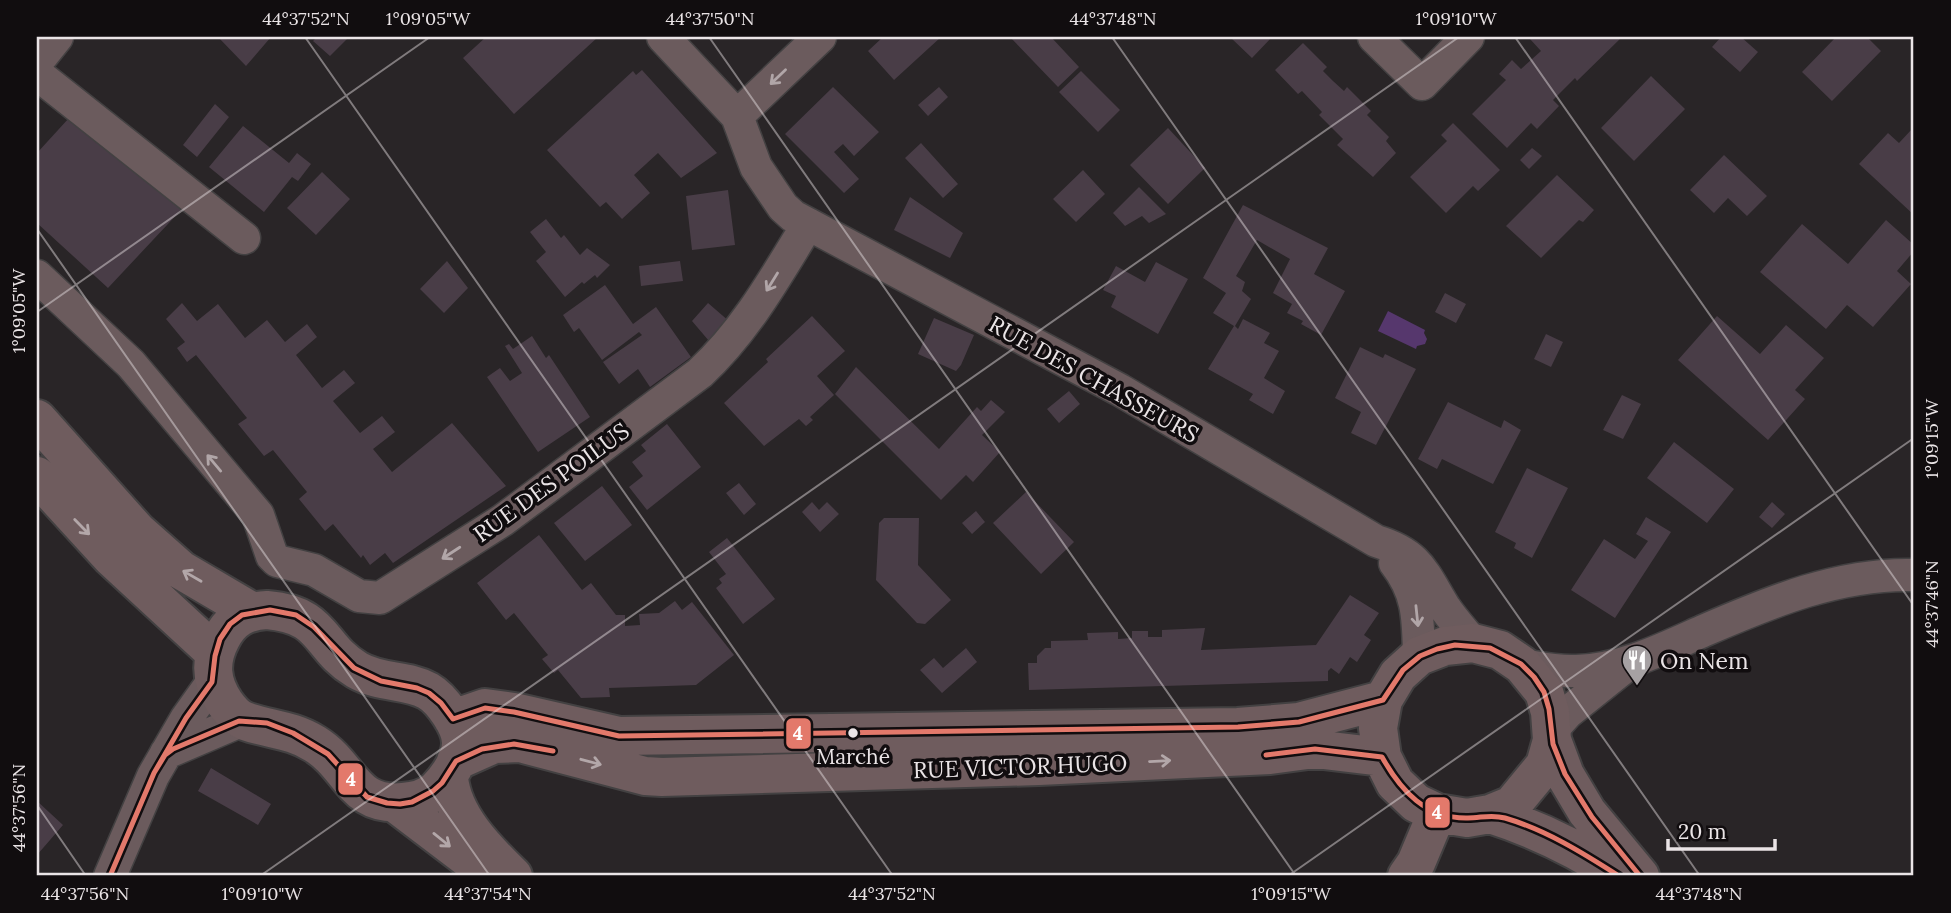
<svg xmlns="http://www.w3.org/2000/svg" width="1951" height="913" font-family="Lora,serif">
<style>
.water{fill:#56376d}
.building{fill:#493d47}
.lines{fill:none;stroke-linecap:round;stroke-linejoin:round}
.street-casing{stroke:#434142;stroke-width:35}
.secondary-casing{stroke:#434142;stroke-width:42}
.street{stroke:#6b5b5d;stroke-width:32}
.secondary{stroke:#6f5c5e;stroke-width:38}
.bus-1-casing{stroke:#110d0f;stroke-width:10}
.bus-1{stroke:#e3796b;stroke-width:5}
.oneway{stroke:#b1a6a8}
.oneway2{stroke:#b3a7a9}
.ticks{fill:none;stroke:#eae4e6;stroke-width:2;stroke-opacity:0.45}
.bus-dot{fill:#eae4e6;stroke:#110d0f;stroke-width:2.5}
.labels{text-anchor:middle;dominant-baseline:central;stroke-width:7;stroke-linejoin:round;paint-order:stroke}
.bus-label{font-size:21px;fill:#eae4e6;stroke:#110d0f}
.street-label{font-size:23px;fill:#eae4e6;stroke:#110d0f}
.poi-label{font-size:23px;fill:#eae4e6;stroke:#110d0f;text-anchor:start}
.line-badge{stroke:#110d0f;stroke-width:2.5}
.badge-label{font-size:19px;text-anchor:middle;font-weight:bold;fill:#fff}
.neatline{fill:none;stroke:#eae4e6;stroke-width:2.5}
.ticks-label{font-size:18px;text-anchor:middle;fill:#eae4e6}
</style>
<rect width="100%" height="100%" fill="#292527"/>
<!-- water -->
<path class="water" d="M1388 311 1425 330 1424 333 1427 339 1425 344 1417 346 1416 349 1378 331Z"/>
<!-- building -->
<path class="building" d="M218 37H271L246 66Z
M317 37H349L330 56 313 41Z
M486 37H598L514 114 463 58Z
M883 37H941L894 80 868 51Z
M1010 37H1051L1079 67 1058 87Z
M1230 37H1272L1252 58Z
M1533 37H1622L1577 81 1575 78 1553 100 1559 106 1537 129 1531 123 1507 148 1472 114 1506 80 1499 74 1512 60 1521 69 1541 51 1530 39Z
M1721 37H1741L1758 52 1740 72 1712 47Z
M1836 37H1867L1881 51 1832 101 1802 72Z
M1303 43 1327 67 1323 71 1333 81 1344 91 1347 87 1371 111 1367 115 1389 137 1386 141 1396 153 1373 177 1337 145 1343 139 1319 115 1322 112 1302 91 1298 94 1275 70Z
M642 70 717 153 681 178 658 153 634 175 650 193 622 219 606 202 600 207 547 150 633 71 636 75Z
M1081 71 1120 110 1098 132 1059 92Z
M1651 76 1685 109 1634 161 1601 128Z
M833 87 879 132 854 156 843 144 834 152 859 179 844 193 785 134Z
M939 87 948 97 928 116 918 105Z
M215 104 229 117 197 157 183 145Z
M69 118 182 209 108 288 37 223V153Z
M1453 123 1500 170 1478 191 1473 186 1446 213 1410 177 1447 141 1441 135Z
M243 126 289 163 297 153 311 164 298 181 292 177 264 212 209 167Z
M1168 128 1205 168 1168 204 1130 165Z
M1912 129 1914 132V215L1859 164 1888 133 1899 143Z
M921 143 958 184 943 198 905 158Z
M1532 148 1542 156 1529 169 1520 160Z
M1724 155 1767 196 1747 216 1728 198 1714 213 1690 190Z
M1083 170 1105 194 1076 222 1053 199Z
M322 172 350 199 316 235 287 208Z
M1557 175 1594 210 1583 222 1579 220 1541 258 1506 226Z
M1139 187 1166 214 1149 223 1142 216 1125 226 1113 213Z
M728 190 735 245 692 250 686 196Z
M910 197 963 233 950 258 894 230Z
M1243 205 1328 248 1314 274 1345 291 1321 335 1301 324 1303 321 1287 313 1292 304 1273 293 1290 259 1257 240 1236 276 1245 282 1242 291 1251 299 1235 326 1238 329 1243 319 1270 333 1264 343 1279 351 1264 378 1285 391 1273 414 1249 400 1253 394 1208 369 1234 326 1213 313 1226 293 1203 278Z
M546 219 561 238 564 235 580 255 587 248 610 265 597 278 595 275 584 284 582 282 565 297 536 261 546 252 530 232Z
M1886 220 1914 245V251L1897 271 1911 284 1873 327 1847 305 1826 329 1760 272 1802 224 1848 264Z
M447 261 468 288 444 313 420 289Z
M680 261 683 281 641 286 639 266Z
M1156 262 1188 279 1158 334 1111 307 1116 296 1103 290 1116 266 1145 282Z
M605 285 633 324 656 307 691 357 650 387 638 369 619 384 603 362 642 335 639 332 602 360 579 328 574 332 563 315Z
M1445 293 1466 304 1456 323 1435 312Z
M182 303 197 321 218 304 245 338 267 320 285 342 307 324 317 337 296 355 322 388 344 370 355 383 333 401 360 433 382 416 395 432 373 449 392 472 452 423 506 486 393 563 385 553 370 565 363 555 361 558 333 524 325 531 299 499 307 492 273 450 264 456 238 424 247 418 196 355 187 362 177 348 185 342 166 319Z
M708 303 730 322 709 341 692 321Z
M812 316 845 351 817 376 834 395 810 417 813 420 806 426 799 419 764 446 724 403 768 362 766 359Z
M1717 316 1760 354 1786 325 1824 358 1795 390 1805 399 1768 440 1678 360Z
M934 318 974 335 961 365 956 371 918 354Z
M1546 334 1563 342 1551 367 1534 359Z
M532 336 546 358 549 355 590 417 538 452 487 377 500 368 510 381 522 373 505 346 509 344 513 349Z
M1360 347 1383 358 1385 354 1416 369 1376 445 1351 433 1361 412 1335 398Z
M856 367 939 449 977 407 981 411 991 400 1005 412 982 435 1000 452 973 482 966 475 941 500 835 394Z
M1069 391 1080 404 1059 423 1047 409Z
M1622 395 1641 404 1623 439 1603 430Z
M1448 402 1501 428 1504 420 1521 430 1493 484 1442 459 1437 469 1418 459Z
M667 424 701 467 647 510 629 487 643 476 632 462 646 451 641 445Z
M1674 442 1734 489 1707 523 1647 478Z
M1527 468 1568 488 1532 558 1514 548 1516 543 1495 532Z
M739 483 756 504 744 515 726 493Z
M602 486 632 525 585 561 554 523Z
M1026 492 1074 542 1041 574 993 523Z
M812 502 819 510 827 502 839 514 820 532 802 512Z
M1772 502 1785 514 1772 528 1759 517Z
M976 511 985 522 972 534 962 523Z
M1646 517 1671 532 1615 618 1571 590 1604 539 1635 559 1648 541 1636 534Z
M884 518H919L918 565 951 600 925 624 917 623 876 580 879 523Z
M539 535 582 590 591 583 616 615H625V626L640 625 639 614 659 613 675 601 682 610 692 602 734 655 696 685 609 688 610 697 581 698 558 670 554 673 542 659 548 655 514 613 506 620 477 583Z
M727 538 775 599 743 624 716 588 722 583 719 579 726 574 709 552Z
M1350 595 1379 613 1364 635 1371 640 1357 662 1350 657 1339 674 1331 668 1328 671V681L1029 690 1028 663H1037V656L1045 648H1051V641L1088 640 1087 633 1118 632V639L1132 638V631H1148V637H1162V630L1205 628 1201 650 1316 645Z
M966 648 977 662 942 693 920 670 934 658 943 668Z
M211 768 271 804 258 825 198 791Z
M37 801 63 825 37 855Z"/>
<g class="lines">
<!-- street casing -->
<g class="street-casing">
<path id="street" d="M663 37 737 116 756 167 783 207 793 216 1120 390 1376 541C1419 554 1423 572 1445 608 1453 620 1464 632 1473 643
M1374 37 1422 84 1468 37
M37 62 57 37
M37 74 244 238
M737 116 820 37
M37 276 131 364 258 515 272 556 277 561 314 570 359 596 380 598 503 520 700 373C746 330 775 278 808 224
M1395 563C1419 594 1418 619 1419 656
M1522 665C1540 668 1558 672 1576 671 1621 670 1663 649 1703 631 1770 602 1839 573 1914 575
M1551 731 1567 713 1627 665
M166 753 243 720
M110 876 153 776 186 719 213 681"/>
</g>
<!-- secondary casing -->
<g class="secondary-casing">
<path id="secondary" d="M37 419 137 531 181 570 251 611
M37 476 111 557 215 653
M267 610C326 615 317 646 357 670 381 684 407 679 428 691 442 699 461 726 461 743 461 759 448 778 437 789 428 798 416 801 403 802 352 807 352 767 315 744 291 729 270 730 245 721 237 718 230 710 225 703 211 682 209 662 221 639 231 619 246 611 267 610Z
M453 719 485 708 514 712 619 736 1238 727 1299 722 1383 700
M1552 740 1545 765 1512 805 1490 814 1467 818 1437 813 1416 803 1395 783 1382 757 1378 728 1383 700 1398 675 1419 656 1445 646 1473 643 1500 650 1522 665 1544 692 1550 712 1552 740 1565 775 1587 812 1640 876
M456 761 494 744 520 743 645 776 662 777 1039 766 1270 755 1315 749 1382 757
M449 777C452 816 486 850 513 876
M395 803 491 876
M1490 814C1537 829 1578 849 1619 876
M1407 876 1416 863 1437 813"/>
</g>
<!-- street -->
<use href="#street" class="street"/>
<!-- secondary -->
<use href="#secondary" class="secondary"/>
<!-- bus-1 casing -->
<g class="bus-1-casing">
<path id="bus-1" d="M1266 755 1315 749 1382 757C1401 791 1426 819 1468 818 1481 818 1491 814 1505 818 1546 830 1583 853 1619 876
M154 773 165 755 173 749 239 721 267 723 293 733 328 754 367 797 387 803 400 804 412 802 433 791 442 783 456 761 482 749 514 744 553 751
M110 876 154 773 186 718 212 682 215 656 220 639 230 624 242 615 270 610 296 615 314 627 354 668 381 681 417 688 429 693 441 703 453 719 485 708 514 712 619 736 1238 727 1299 722 1383 700 1403 670 1420 656 1437 649 1455 645 1490 648 1521 664 1534 677 1544 692 1549 709 1553 744 1565 774 1592 817 1640 876"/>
</g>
<!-- bus-1 -->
<use href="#bus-1" class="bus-1"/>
</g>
<!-- one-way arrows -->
<defs><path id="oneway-shaft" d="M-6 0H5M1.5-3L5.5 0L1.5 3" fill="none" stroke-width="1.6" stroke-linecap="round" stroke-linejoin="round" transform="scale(1.75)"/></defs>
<g class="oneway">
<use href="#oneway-shaft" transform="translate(778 77) rotate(136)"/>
<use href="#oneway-shaft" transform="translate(772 282) rotate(122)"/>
<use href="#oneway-shaft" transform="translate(214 463) rotate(-130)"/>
<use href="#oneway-shaft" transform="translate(451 553) rotate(147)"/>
<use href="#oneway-shaft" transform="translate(1417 616) rotate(84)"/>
</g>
<g class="oneway2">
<use href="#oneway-shaft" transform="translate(82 527) rotate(46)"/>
<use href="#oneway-shaft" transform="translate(192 576) rotate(-150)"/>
<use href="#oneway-shaft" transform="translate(1160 761) rotate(-3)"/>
<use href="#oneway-shaft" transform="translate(591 762) rotate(15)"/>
<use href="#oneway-shaft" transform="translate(442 840) rotate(39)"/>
</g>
<!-- ticks -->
<path class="ticks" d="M305 37 893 876M709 37 1296 876M1112 37 1700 876M1515 37 1914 606M37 229 490 876M37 312 430 37M37 805 86 876M260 876 1459 37M1288 876 1914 438"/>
<!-- icons -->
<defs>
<g id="restaurant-pin" transform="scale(1.575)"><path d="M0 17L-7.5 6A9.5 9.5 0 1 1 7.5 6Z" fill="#a6a1a3" stroke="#110d0f"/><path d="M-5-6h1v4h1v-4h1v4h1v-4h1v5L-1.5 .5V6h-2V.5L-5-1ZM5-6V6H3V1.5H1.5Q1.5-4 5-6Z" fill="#fff"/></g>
</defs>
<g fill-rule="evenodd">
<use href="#restaurant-pin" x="1637" y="660"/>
</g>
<!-- markers -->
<circle class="bus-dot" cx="853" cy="733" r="6"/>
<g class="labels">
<!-- bus labels -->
<g class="bus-label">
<text x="853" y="756">Marché</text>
</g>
<!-- street labels -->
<g class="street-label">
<text transform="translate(1094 379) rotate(29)">RUE DES CHASSEURS</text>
<text transform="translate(551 482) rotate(-36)">RUE DES POILUS</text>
<text transform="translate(1020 766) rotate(-2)">RUE VICTOR HUGO</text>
</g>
<!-- poi labels -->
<g class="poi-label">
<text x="1660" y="660">On Nem</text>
</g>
</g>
<g class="line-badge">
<rect x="785" y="717" width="27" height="33" rx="7" fill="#e3796b"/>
<rect x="337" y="762" width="27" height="34" rx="7" fill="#e3796b"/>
<rect x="1424" y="796" width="27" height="33" rx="7" fill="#e3796b"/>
</g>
<g class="badge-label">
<text x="798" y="740">4</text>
<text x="351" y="786">4</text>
<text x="1437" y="819">4</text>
</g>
<!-- border -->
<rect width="1951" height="913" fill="none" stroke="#110d0f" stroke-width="77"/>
<!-- scale -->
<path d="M1668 839v10h107v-10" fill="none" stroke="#eae4e6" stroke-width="3.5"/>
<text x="1678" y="839" font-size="21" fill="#eae4e6" stroke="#110d0f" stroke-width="5" paint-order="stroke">20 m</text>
<rect x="38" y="38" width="1874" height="836" class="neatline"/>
<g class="ticks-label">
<text x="306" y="25">44°37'52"N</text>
<text x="428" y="25">1°09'05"W</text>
<text x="710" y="25">44°37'50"N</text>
<text x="1113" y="25">44°37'48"N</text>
<text x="1456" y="25">1°09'10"W</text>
<text transform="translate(19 311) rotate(-90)" y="6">1°09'05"W</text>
<text transform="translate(1932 439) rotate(-90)" y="6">1°09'15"W</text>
<text transform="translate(1932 604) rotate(-90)" y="6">44°37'46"N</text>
<text transform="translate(19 808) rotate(-90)" y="6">44°37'56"N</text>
<text x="85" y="900">44°37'56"N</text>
<text x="262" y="900">1°09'10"W</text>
<text x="488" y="900">44°37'54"N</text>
<text x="892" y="900">44°37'52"N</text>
<text x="1291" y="900">1°09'15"W</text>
<text x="1699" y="900">44°37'48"N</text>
</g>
</svg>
